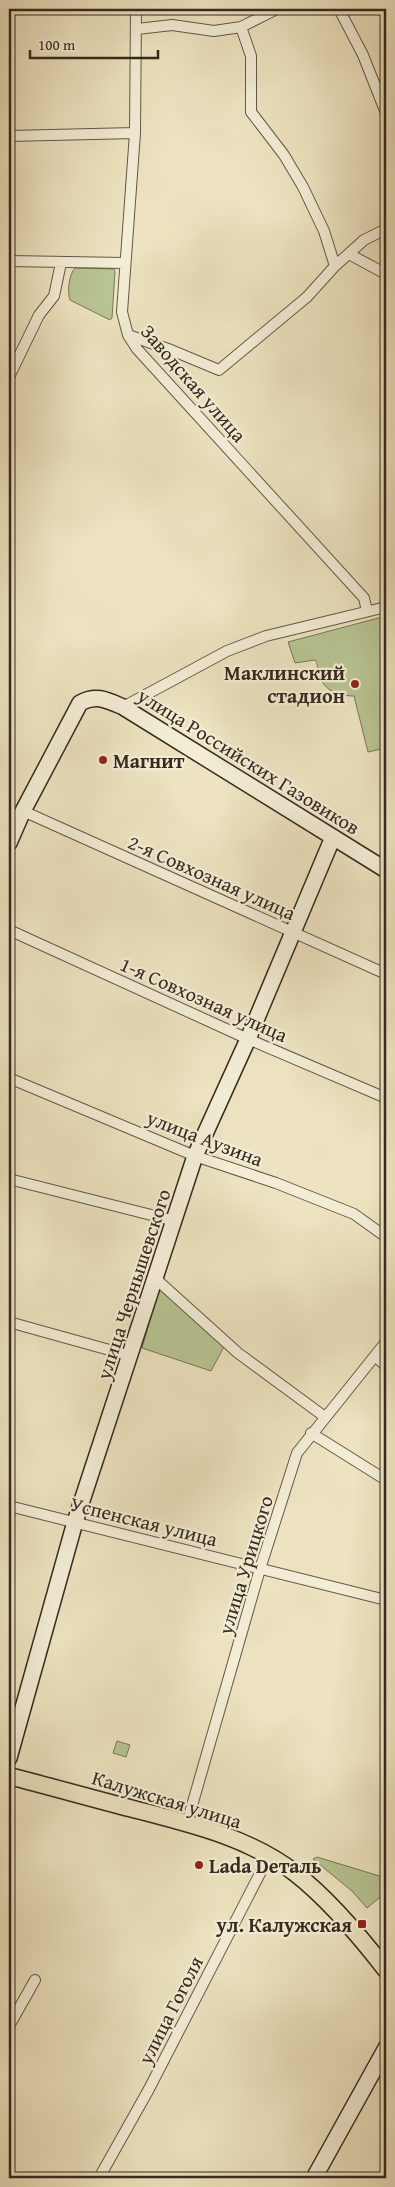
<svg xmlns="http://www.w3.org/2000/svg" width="395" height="2187" font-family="'Gentium Book Plus',serif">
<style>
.green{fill:#b8c493;stroke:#767758}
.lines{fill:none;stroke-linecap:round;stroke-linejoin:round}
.street-casing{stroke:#635846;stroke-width:12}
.secondary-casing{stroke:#352a1e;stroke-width:18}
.primary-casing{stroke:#352a1e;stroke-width:19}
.street{stroke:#f3edd6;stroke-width:10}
.secondary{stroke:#f3edd6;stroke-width:15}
.primary{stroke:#ede3c0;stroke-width:16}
.poi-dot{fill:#8f2418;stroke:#f3edd6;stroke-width:2}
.labels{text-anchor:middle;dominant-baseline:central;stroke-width:4.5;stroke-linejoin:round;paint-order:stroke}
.street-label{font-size:20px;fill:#352a1e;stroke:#f3edd6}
.poi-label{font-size:20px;font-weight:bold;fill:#352a1e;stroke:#f3edd6;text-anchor:end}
</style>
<rect width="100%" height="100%" fill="#ede3c0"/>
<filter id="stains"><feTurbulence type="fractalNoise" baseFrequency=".004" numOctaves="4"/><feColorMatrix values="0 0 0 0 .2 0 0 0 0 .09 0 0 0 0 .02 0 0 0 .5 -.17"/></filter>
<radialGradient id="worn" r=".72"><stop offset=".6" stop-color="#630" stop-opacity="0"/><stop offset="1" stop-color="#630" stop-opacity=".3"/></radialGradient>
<!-- green -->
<path class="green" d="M75 268 114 269 115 271 112 318 110 320 70 300C67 292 69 274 75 268Z
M386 616V748L368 752 354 696C337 696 322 690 318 671 317 666 318 664 315 660L295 663 288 642Z
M159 1288 225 1345 211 1371 142 1348Z
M117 1741 130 1745 126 1757 113 1753Z
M317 1857 386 1878V1896L384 1894 367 1908 352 1891 313 1859Z"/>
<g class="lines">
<!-- street casing -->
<g class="street-casing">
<path id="street" d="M136 9 135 133 122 312 128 335 137 349 364 598 367 611
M339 9 363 55 386 113
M241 27 251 56V112L284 155 303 187 324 231 335 266
M137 29 172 25 214 31 241 27 277 9
M9 136 135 133
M349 254 386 274
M9 261 125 263
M128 335 171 350 219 370 307 297 335 266 364 240 386 229
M9 377 39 315 54 296 61 263
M123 707 227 651 266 636 386 607
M23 811 386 974
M9 930 248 1039 386 1098
M9 1078 195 1156 276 1183 354 1214 386 1237
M9 1179 175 1221
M156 1279 238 1353 325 1417
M9 1322 131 1356
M375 1356 386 1366
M311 1433 386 1480
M9 1506 386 1600
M187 1823 260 1569 297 1453 386 1342
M9 2026 35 1980
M99 2178 149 2089 269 1856"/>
</g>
<!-- secondary casing -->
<g class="secondary-casing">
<path id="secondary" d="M9 843 23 811 80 703C96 694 107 700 123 707L386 870
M9 1758 75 1522 195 1156 248 1039 333 837
M314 2178 386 2048"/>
</g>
<!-- primary casing -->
<g class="primary-casing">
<path id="primary" d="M9 1776C52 1787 94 1799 137 1810 191 1824 250 1838 295 1873 326 1897 362 1939 386 1970"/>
</g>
<!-- street -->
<use href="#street" class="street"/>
<!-- secondary -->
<use href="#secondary" class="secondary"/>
<!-- primary -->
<use href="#primary" class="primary"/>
</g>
<!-- markers -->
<g class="poi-dot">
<circle cx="355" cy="684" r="5"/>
<circle cx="103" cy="760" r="5"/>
<circle cx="199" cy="1865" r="5"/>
<rect x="357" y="1919" width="10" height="10" rx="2.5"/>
</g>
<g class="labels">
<!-- street labels -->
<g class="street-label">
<text transform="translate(194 383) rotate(49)">Заводская улица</text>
<text transform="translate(249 761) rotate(32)">улица Российских Газовиков</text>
<text transform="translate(212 877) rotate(24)">2-я Совхозная улица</text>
<text transform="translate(204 999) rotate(24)">1-я Совхозная улица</text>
<text transform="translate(205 1138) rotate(21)">улица Аузина</text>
<text transform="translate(133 1284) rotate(-72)">улица Чернышевского</text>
<text transform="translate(144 1521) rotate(14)">Успенская улица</text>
<text transform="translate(245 1565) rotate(-73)">улица Урицкого</text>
<text transform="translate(167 1799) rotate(17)">Калужская улица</text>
<text transform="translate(170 2010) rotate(-63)">улица Гоголя</text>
</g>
<!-- poi labels -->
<g class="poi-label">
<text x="345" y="672">Маклинский<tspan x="345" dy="23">стадион</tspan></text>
<text x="113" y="760" text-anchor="start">Магнит</text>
<text x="209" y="1865" text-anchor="start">Lada Dеталь</text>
<text x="352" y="1924">ул. Калужская</text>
</g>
</g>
<!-- margin -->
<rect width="395" height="2187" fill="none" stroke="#ede3c0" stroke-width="30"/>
<rect x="10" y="10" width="375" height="2167" fill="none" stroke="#352a1e" stroke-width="2.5"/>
<rect x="15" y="15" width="365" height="2157" fill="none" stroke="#352a1e"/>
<!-- scale -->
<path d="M30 50v8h128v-8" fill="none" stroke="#352a1e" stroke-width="2.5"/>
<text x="38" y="50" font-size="15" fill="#352a1e" stroke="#f3edd6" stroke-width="4" paint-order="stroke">100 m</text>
<rect width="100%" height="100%" filter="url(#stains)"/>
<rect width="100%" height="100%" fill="url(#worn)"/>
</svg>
